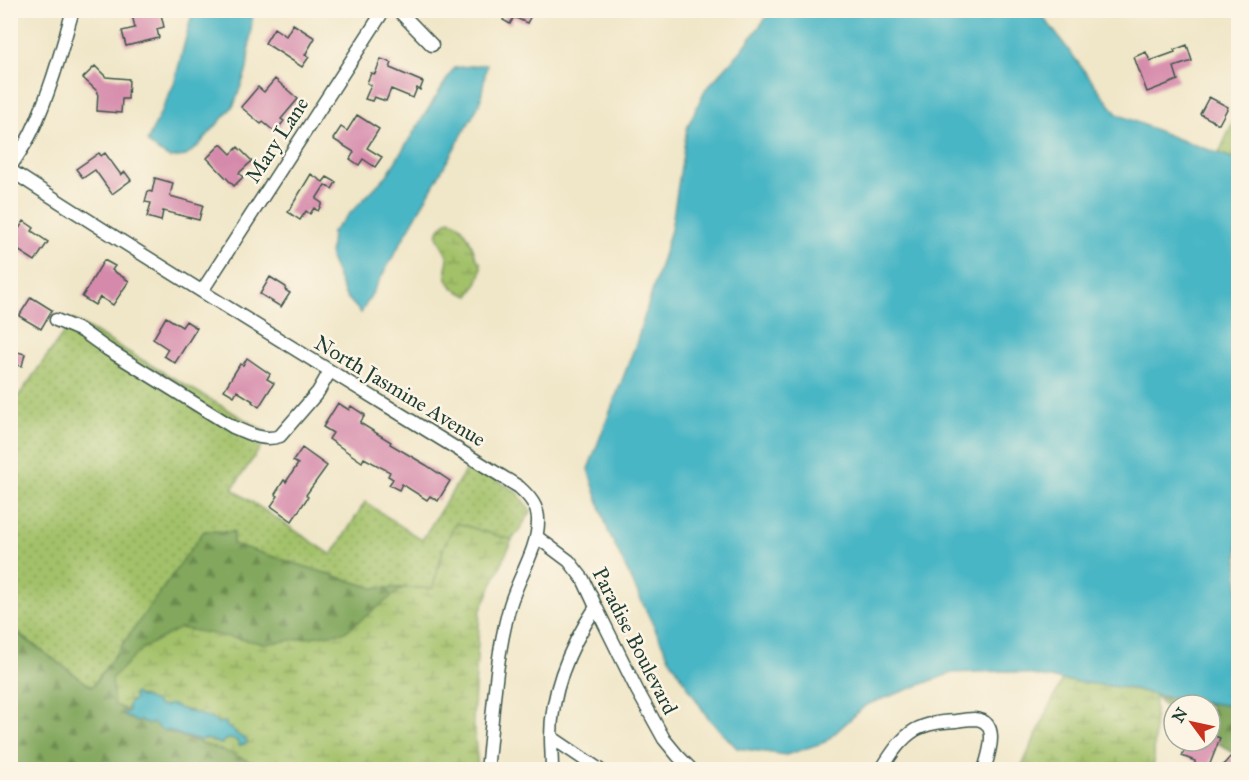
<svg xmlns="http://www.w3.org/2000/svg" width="1249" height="780" font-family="'IM FELL Great Primer',serif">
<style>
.grass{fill:url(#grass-dots);stroke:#617f4e;stroke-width:1.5}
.forest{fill:url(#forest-firs);stroke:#507248;stroke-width:1.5}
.wetland{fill:url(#wetland-marsh);stroke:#617f4e;stroke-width:1.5}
.water{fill:#49b6c5;stroke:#347a7c;stroke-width:1.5}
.building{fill:#d68aab}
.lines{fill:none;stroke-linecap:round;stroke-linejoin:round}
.minor-casing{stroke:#3e564a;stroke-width:15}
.minor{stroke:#fff;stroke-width:12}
.labels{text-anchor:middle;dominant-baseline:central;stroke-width:5;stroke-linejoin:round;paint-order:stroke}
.street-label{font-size:21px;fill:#1f3d34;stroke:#fcf5e5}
</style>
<defs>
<pattern id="grass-dots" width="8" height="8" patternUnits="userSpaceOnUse" patternTransform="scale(1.5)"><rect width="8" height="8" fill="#a3c169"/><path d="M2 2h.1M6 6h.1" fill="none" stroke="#849e57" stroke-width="1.8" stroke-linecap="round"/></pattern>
<pattern id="forest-firs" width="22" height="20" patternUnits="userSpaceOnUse" patternTransform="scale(1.5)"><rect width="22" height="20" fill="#82a75d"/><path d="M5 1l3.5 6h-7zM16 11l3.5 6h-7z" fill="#6a894e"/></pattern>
<pattern id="wetland-marsh" width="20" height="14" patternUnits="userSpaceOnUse" patternTransform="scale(1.5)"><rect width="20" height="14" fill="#a3c169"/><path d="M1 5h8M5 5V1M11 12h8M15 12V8" fill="none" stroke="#849e57"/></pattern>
</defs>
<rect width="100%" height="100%" fill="#fcf5e5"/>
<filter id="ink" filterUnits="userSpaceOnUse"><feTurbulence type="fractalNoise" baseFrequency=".0167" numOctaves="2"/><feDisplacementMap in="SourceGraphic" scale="12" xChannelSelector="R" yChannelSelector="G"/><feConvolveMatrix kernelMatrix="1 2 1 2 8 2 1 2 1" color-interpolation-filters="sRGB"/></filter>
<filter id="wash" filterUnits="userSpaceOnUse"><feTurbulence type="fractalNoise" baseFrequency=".008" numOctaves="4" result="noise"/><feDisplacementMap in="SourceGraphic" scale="24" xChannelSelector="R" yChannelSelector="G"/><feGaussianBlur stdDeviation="1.35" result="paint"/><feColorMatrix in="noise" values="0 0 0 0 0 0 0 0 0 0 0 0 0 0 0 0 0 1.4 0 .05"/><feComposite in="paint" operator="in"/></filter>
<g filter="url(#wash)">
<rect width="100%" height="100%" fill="#f0e6c8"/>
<!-- grass -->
<path class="grass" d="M73 320 270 434 232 489 332 555 365 502 422 540 470 463 518 493 531 512 512 540 456 523 444 546 433 588H373L232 544 234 532 205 531 92 687 11 628 10 395 17 398Z"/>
<!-- forest -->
<path class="forest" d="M204 531 234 532 233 544 373 588H403L345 632 266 644 180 628 114 704 128 711 124 715 137 722 140 720 149 724 153 723 164 731H166L233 754 267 769H11L10 628 92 687Z
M1155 695 1232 706 1238 711V756L1210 738V705H1174V718Z"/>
<!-- wetland -->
<path class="wetland" d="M1238 111V160L1219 153Z
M450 220C461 222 469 238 473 248 474 251 475 255 476 257 479 263 480 259 481 266 482 275 475 289 469 296 456 291 445 285 446 269 447 264 449 260 447 255 445 249 440 244 438 238 435 231 443 223 450 220Z
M456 523 512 540 480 612 473 718 478 769H267L233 754 166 731 168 730 183 736 198 740 207 739 221 744 224 740 231 739 238 741V745L245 739 236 734V732L218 723 214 719 199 716 192 711 180 709 176 706 160 707 145 697 138 696 135 699 128 711 114 704 112 678 143 648 180 628 266 644 345 632 403 588H433L444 546Z
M1062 680 1134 689 1155 695 1154 769 1020 770Z"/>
<!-- water -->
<path class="water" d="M193 10 253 11 247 69 234 105 199 145 186 156 170 158 158 151 147 142 174 84Z
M772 10 1039 11 1117 114 1175 138 1238 160V711L1232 706 1155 695 1134 689 1062 680 1008 671 952 673 866 705 825 742 786 755 737 748 708 718 668 656 608 531 588 469 636 344 671 230 687 128 705 90 741 51Z
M487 64 480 103 361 313 345 295 330 258 332 232 387 175 454 68Z
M135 693 138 696C144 698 150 699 156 703 157 704 158 705 159 706 165 708 167 703 173 705 176 706 179 708 182 709 191 713 212 716 218 723L226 722V726L236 732V734L245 739 248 743 238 746V741L231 739 224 740 222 744 207 739 198 740 183 736 168 730 164 731 153 723 149 724 140 720 137 722 123 714 128 712 129 709 127 707 131 701H133L135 699 133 695Z"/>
<g id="blocks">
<!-- building -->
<path class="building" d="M131 10H160L164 27 157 29 159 38 126 46 122 31 135 28Z
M503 10H534L527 23 514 17 510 24 503 20 507 13Z
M293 24 315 38 305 55 309 57 302 67 265 43 274 28 286 36Z
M1187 45 1192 61 1174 67 1178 80 1147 92 1134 57 1146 52 1150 61 1175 52 1174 50Z
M381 59 392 63 390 68 423 82 420 90 417 88 413 98 391 89 386 101 374 97 372 101 365 99 371 85 367 83 371 73 375 74Z
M95 66 106 77 129 79 128 99H122L121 113 97 111 98 92 83 78Z
M275 79 298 99 281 119 284 121 275 132 263 122 261 124 241 107 258 87 264 92Z
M1209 97 1228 107 1219 124 1200 114Z
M357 115 379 129 367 148 382 157 375 167 363 159 359 165 350 159 354 152 333 139 341 127 347 131Z
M221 144 231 154 238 147 252 161 239 173 243 177 234 186 207 158Z
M99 153 101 156 105 153 121 175 125 172 131 180 112 194 95 170 83 178 76 169Z
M311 174 323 182 327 177 336 182 332 189 325 185 316 199 322 203 318 211 314 208 310 214 306 211 300 220 288 212Z
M155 178 173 183 170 196 203 205 199 220 163 211 161 221 147 217 151 203 145 202 148 191 152 192Z
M24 221 34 228 32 231 48 242 35 261 18 250 10 263V242Z
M104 260 115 266 112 270 129 281 113 305 100 297 95 305 82 297Z
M270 277 286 287 285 290 290 293 281 307 260 294Z
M31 297 52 310 41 329 19 316Z
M166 317 182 327 186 321 197 328 175 363 164 356 168 349 153 339Z
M10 350 25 354 22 366 10 364Z
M247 358 270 374 267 379 274 383 259 407 252 402 253 401 237 391 234 396 224 390 240 364 243 365Z
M338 403 349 410 351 406 365 415 360 423 391 442 390 444 426 465 450 481 438 501 430 496 427 500 402 484 399 490 389 485 393 479 388 476 390 472 364 458 362 462 329 439 333 433 323 427Z
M302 448 327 466 306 495 308 497 292 521 271 506 278 496 275 494 284 480 286 482 298 464 293 461Z
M1210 734 1220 738 1208 769 1195 764V761L1182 756 1188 741H1210Z
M1230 757 1239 764V770H1219Z"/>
</g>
</g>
<g filter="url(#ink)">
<use href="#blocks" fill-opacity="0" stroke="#3e564a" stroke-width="1.5"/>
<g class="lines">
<!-- minor casing -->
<g class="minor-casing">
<path id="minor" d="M398 10 432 45
M10 167C18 155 26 144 32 131 50 93 61 51 73 10
M10 170C178 279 349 382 519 487 529 496 539 507 538 522 538 550 516 581 509 609 495 661 493 716 487 770
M202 291 384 10
M56 320 82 331 107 349 233 427C248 433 263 442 280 436L318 392 330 371
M537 537 569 561 583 579 596 607 637 690 664 739 678 756 692 770
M551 737 600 770
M552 770C552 759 551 748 551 737 551 690 570 646 596 607
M881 770C890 756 900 739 915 730 927 723 942 722 956 721 962 720 968 719 974 719 1001 720 989 754 984 770"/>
</g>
<!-- minor -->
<use href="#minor" class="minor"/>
</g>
</g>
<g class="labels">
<!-- street labels -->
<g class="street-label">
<text transform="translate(277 140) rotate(-57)">Mary Lane</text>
<text transform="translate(400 391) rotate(31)">North Jasmine Avenue</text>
<text transform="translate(635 641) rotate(63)">Paradise Boulevard</text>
</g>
</g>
<!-- margin -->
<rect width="1249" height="780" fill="none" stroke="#fcf5e5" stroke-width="36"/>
<!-- north arrow -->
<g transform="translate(1192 723) rotate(303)"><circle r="28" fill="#fcf5e5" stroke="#a4ab9e" stroke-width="1.5"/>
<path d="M0-4.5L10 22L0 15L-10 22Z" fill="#c8321e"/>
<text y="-9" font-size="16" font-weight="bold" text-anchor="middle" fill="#1f3d34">N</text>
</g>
</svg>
